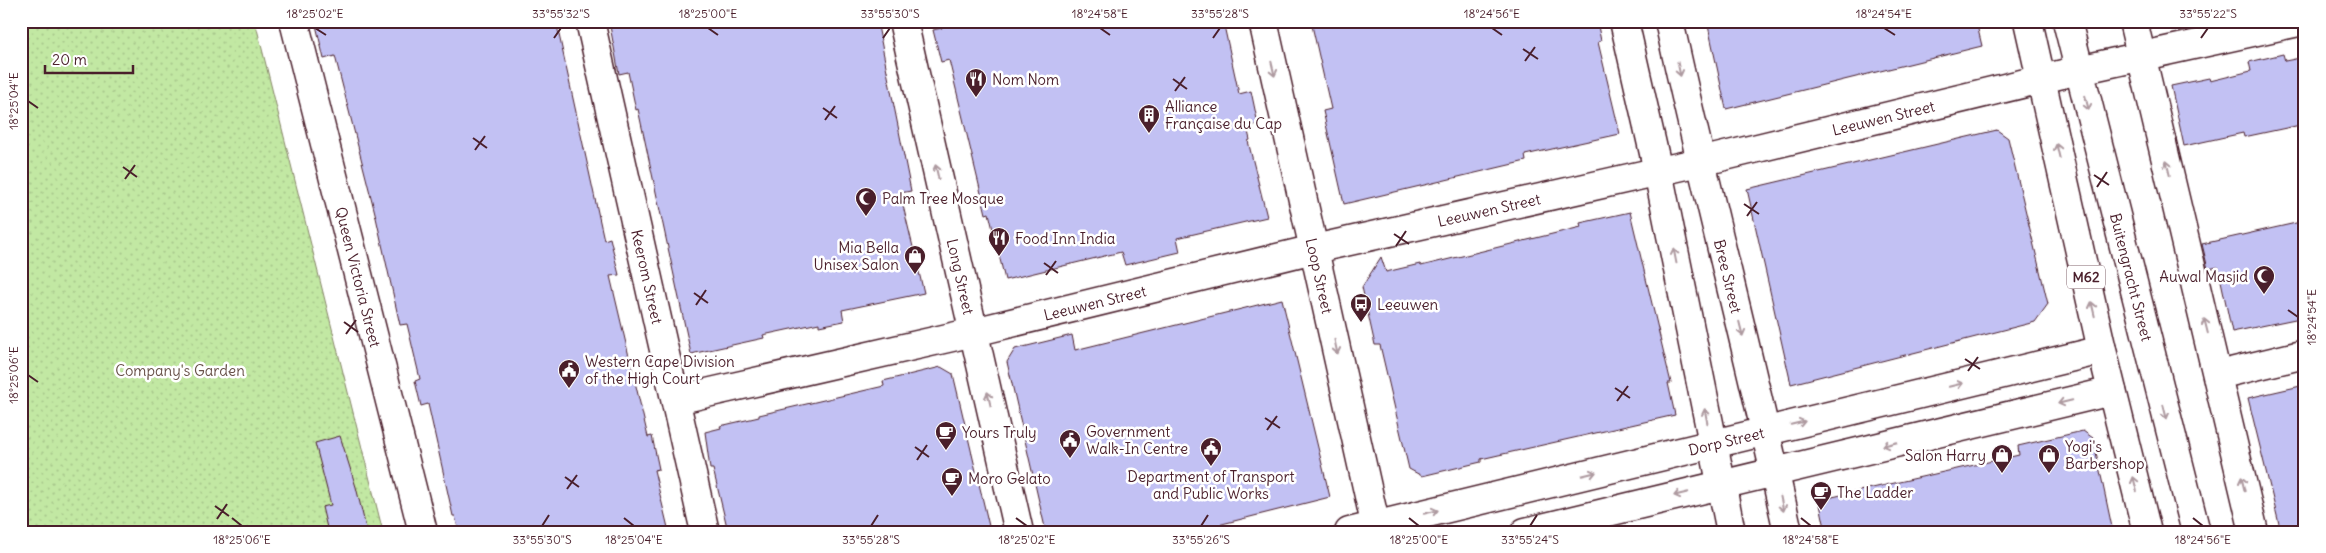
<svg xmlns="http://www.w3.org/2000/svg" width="2326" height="553" font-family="Delius,sans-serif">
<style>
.park{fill:url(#park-dots);stroke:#868467}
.building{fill:#c2c1f3;stroke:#4a1f2b}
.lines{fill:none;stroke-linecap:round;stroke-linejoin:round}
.minor-casing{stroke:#4a1f2b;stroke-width:31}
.major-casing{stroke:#4a1f2b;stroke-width:31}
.minor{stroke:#fff;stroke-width:28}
.major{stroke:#fff;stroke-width:28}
.oneway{stroke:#ae9aa0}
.ticks{fill:none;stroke:#4a1f2b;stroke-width:2}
.labels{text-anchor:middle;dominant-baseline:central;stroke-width:5;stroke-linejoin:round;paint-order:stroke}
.shield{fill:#fff;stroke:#80626b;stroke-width:1}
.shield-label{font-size:14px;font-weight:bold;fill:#4a1f2b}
.poi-label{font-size:15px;fill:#4a1f2b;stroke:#fff;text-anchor:start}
.street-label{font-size:15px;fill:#4a1f2b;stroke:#fff}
.park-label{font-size:15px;fill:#685149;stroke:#fff}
.neatline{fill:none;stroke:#4a1f2b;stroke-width:2}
.ticks-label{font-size:12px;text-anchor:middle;fill:#4a1f2b}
</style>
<defs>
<pattern id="park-dots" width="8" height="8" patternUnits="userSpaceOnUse" patternTransform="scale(1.25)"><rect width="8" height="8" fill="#c2e8a3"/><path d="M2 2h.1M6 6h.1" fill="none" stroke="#a8c78c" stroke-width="1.8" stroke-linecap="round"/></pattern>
</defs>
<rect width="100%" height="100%" fill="#fff"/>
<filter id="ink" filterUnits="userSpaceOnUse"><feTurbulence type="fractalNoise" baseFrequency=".02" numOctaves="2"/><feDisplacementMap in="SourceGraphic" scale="10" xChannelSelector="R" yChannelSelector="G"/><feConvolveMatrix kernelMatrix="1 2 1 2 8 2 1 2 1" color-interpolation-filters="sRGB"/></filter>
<g filter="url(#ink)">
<!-- park -->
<path class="park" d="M21 21H255L383 532H21Z"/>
<!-- building -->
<path class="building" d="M315 21H556L604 240 610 238 619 275 610 276 648 437 652 436 659 469 654 470 669 532H459L455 516H453L428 404 421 406 415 381 420 379 407 324 400 325 375 213 335 56 324 59Z
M618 21H877L911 191 900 193 924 293 842 310 844 321 819 326V323L763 335 764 338 691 354 638 109 636 110 628 72 619 74 610 26 618 25Z
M940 21H1223L1239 94 1251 91 1258 124 1247 127 1250 140 1248 141 1267 217 1177 238 1180 252 1125 265 1121 252 1005 280 989 213 986 214 949 60 941 62 933 30 942 28Z
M1311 21H1597L1601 41 1598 42 1620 134 1525 155 1526 161 1344 204 1323 111 1331 109Z
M1707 21H1976L1982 46 1726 109Z
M2283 54 2285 61 2305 57V124L2244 137 2243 133 2184 146 2171 86 2209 78 2210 81 2251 71 2249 62Z
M1997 130 2008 138 2048 304 2035 322 1791 384 1747 189Z
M1630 212 1671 383H1668L1675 415 1481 459V462L1422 476 1409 469 1380 345H1375L1362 287 1381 257 1386 272 1420 264 1421 266 1581 227 1580 223Z
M2305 221V317L2232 332 2218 267 2208 269 2202 244Z
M1282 299 1330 497 1190 532H1046L1007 362 1015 349 1072 335 1075 350Z
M941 367 953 374 989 526 965 532H731L730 526 727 527 713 469H710L705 432 721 428 720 426 759 417V415L884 386 883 381Z
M2305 385V532H2281L2248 398Z
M2083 431 2093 438 2113 532H1826L1819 500 2019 455 2018 446Z
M340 436 356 487 367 532H328L322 507 331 505 315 443Z"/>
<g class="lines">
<!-- minor casing -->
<g class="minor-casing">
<g id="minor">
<path id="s1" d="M294 21 423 532"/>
<path id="s2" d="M590 21 705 532"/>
<path id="s3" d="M903 21 1019 532"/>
<path id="s4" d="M1263 21 1377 532"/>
<path d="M1624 21 1658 171 1731 532"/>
<path id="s5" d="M1669 21C1706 192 1751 361 1788 532"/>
<path d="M2133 21 2254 532"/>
<path d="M2218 375 2305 354"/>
<path id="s6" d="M676 400 974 332 1314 249 1700 162 2079 70 2303 21"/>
<path id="s7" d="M1349 532 2102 350"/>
<path d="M1525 532 2112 391"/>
</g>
</g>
<!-- major casing -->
<g class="major-casing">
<g id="major">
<path d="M2028 21 2102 350 2147 532"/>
<path id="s8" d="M2067 21 2196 532"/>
</g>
</g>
<!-- minor -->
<use href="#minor" class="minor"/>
<!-- major -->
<use href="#major" class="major"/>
</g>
<!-- one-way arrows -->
<defs><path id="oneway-shaft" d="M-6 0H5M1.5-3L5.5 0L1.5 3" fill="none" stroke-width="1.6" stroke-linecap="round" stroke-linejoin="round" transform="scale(1.25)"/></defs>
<g class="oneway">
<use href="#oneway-shaft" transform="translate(1273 69) rotate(77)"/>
<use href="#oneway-shaft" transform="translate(1679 69) rotate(78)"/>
<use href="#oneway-shaft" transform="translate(2087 103) rotate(76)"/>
<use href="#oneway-shaft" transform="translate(2058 151) rotate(-103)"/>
<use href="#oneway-shaft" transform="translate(2168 168) rotate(-103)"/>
<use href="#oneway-shaft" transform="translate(937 172) rotate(-103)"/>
<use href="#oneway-shaft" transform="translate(1675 256) rotate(-101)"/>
<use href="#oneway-shaft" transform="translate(2093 309) rotate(-103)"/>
<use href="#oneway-shaft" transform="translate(2206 326) rotate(-104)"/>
<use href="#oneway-shaft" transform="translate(1741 329) rotate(76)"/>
<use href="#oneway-shaft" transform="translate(1336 347) rotate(78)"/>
<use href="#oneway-shaft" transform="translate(1956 385) rotate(-14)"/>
<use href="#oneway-shaft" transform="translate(989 399) rotate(-103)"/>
<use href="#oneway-shaft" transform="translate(2065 402) rotate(166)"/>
<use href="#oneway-shaft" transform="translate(2165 412) rotate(76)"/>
<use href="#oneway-shaft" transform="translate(1706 416) rotate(-101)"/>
<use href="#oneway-shaft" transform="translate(1798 423) rotate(-14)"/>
<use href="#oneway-shaft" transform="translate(1890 444) rotate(166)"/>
<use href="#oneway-shaft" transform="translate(1589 474) rotate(-14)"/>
<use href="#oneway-shaft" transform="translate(2135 484) rotate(-104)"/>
<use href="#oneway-shaft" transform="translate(2243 484) rotate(-103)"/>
<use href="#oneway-shaft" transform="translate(1681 494) rotate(166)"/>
<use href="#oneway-shaft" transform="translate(1782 504) rotate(78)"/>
<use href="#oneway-shaft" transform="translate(1431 512) rotate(-14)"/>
</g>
</g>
<!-- ticks -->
<path class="ticks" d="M315 28 326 35M708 28 718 35M1100 28 1110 35M1492 28 1502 35M1884 28 1895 35M554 38 561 28M883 38 890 28M1213 38 1220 28M2201 38 2208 28M1523 49 1538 59M1525 61 1535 47M1173 79 1187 89M1175 91 1185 77M28 101 38 108M823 108 837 118M825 120 835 106M473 138 487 148M475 150 485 136M123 167 137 177M2094 175 2109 185M125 179 135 165M2097 187 2107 172M1744 204 1759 214M1747 216 1757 202M1394 234 1409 244M1396 246 1406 231M1044 263 1058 273M1046 275 1056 261M694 293 708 303M696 305 706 290M2288 310 2298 317M344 322 358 332M346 334 356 320M1965 359 1980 369M1968 371 1978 357M28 375 38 382M1615 388 1630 398M1617 401 1628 386M1265 418 1280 428M1267 430 1277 416M915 447 929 457M917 460 927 445M565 477 579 487M567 489 577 475M215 506 229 516M232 518 242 526M624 518 634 526M1016 518 1027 526M1409 518 1419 526M1801 518 1811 526M2193 518 2203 526M217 519 227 504M542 526 549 515M871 526 878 515M1201 526 1208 515M1530 526 1537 515"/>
<!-- icons -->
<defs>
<g id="restaurant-pin" transform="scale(1.125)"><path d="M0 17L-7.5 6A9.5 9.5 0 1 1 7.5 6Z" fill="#4a1f2b" stroke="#fff"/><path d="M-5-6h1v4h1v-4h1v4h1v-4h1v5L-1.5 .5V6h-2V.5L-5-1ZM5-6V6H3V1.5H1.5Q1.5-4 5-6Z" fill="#fff"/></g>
<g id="building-pin" transform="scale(1.125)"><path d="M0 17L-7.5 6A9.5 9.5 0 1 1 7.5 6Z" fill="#4a1f2b" stroke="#fff"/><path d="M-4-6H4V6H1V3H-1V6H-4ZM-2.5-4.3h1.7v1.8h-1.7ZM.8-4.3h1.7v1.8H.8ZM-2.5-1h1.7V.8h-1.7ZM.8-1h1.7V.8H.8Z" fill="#fff"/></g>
<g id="mosque-pin" transform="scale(1.125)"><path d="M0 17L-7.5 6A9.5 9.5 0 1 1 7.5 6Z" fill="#4a1f2b" stroke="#fff"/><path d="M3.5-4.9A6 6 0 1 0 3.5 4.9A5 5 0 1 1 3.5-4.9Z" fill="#fff"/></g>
<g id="shop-pin" transform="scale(1.125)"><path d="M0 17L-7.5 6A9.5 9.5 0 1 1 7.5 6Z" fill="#4a1f2b" stroke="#fff"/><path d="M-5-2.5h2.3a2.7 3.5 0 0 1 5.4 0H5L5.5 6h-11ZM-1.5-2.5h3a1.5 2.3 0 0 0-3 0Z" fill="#fff"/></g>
<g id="bus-pin" transform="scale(1.125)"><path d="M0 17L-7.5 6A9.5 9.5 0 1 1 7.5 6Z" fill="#4a1f2b" stroke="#fff"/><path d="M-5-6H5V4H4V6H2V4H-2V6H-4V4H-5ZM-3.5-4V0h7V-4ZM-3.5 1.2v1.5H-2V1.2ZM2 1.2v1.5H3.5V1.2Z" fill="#fff"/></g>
<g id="civic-pin" transform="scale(1.125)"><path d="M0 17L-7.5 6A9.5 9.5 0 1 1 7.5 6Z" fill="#4a1f2b" stroke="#fff"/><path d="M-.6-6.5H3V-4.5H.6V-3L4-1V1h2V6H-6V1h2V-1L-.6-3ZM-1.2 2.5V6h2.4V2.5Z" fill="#fff"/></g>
<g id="cafe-pin" transform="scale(1.125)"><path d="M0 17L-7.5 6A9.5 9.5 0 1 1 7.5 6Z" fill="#4a1f2b" stroke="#fff"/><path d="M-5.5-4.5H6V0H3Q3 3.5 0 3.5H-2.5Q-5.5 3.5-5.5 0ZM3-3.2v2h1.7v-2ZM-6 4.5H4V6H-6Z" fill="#fff"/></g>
</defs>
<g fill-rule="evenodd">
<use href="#restaurant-pin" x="976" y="79"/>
<use href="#building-pin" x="1149" y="115"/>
<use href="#mosque-pin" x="866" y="198"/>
<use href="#restaurant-pin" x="999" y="238"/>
<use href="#shop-pin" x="915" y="256"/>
<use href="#mosque-pin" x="2264" y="276"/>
<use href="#bus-pin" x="1361" y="304"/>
<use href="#civic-pin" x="569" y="370"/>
<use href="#cafe-pin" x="946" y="432"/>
<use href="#civic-pin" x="1070" y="440"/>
<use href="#civic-pin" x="1211" y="448"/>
<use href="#shop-pin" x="2002" y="455"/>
<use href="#shop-pin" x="2049" y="455"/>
<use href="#cafe-pin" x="952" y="478"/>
<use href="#cafe-pin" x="1821" y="492"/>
</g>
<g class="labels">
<!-- shield labels -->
<rect class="shield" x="2067" y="265.5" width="38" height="23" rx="4"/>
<g class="shield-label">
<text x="2086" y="277">M62</text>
</g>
<!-- poi labels -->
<g class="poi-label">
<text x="992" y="79">Nom Nom</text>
<text x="1165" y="106">Alliance<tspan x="1165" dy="17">Française du Cap</tspan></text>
<text x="882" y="198">Palm Tree Mosque</text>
<text x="1015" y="238">Food Inn India</text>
<text x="899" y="247" text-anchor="end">Mia Bella<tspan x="899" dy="17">Unisex Salon</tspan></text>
<text x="2248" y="276" text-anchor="end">Auwal Masjid</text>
<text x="1377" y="304">Leeuwen</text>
<text x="585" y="361">Western Cape Division<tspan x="585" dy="17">of the High Court</tspan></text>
<text x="1086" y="431">Government<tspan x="1086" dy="17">Walk-In Centre</tspan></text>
<text x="962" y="432">Yours Truly</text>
<text x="2065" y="446">Yogi's<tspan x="2065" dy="17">Barbershop</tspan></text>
<text x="1986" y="455" text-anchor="end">Salon Harry</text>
<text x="1211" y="476" text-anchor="middle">Department of Transport<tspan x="1211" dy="17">and Public Works</tspan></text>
<text x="968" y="478">Moro Gelato</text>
<text x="1837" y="492">The Ladder</text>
</g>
<!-- street labels -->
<g class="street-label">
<text stroke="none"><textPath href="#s6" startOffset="1240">Leeuwen Street</textPath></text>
<text stroke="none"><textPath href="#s6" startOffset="835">Leeuwen Street</textPath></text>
<text stroke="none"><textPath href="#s1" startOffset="264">Queen Victoria Street</textPath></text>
<text stroke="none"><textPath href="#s2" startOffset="262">Keerom Street</textPath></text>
<text stroke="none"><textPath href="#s3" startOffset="262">Long Street</textPath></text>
<text stroke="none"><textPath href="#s4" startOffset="261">Loop Street</textPath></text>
<text stroke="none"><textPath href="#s5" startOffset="262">Bree Street</textPath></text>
<text stroke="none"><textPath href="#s8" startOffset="264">Buitengracht Street</textPath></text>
<text stroke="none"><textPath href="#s6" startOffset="430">Leeuwen Street</textPath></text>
<text stroke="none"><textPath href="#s7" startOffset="388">Dorp Street</textPath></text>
</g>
<!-- park labels -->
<g class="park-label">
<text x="180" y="370">Company's Garden</text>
</g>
</g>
<!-- margin -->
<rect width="2326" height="553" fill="none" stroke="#fff" stroke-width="55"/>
<!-- scale -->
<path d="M45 65v8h88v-8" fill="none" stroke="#4a1f2b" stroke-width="2.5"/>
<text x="52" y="65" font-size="15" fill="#4a1f2b" stroke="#ffffff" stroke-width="4" paint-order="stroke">20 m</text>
<rect x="28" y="28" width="2270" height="498" class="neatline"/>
<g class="ticks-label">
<text x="315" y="18">18°25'02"E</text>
<text x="561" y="18">33°55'32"S</text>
<text x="708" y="18">18°25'00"E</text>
<text x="890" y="18">33°55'30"S</text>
<text x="1100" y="18">18°24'58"E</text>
<text x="1220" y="18">33°55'28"S</text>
<text x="1492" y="18">18°24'56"E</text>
<text x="1884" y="18">18°24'54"E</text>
<text x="2208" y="18">33°55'22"S</text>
<text transform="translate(14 101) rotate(-90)" y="4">18°25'04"E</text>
<text transform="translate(2312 317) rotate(-90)" y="4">18°24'54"E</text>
<text transform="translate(14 375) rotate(-90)" y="4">18°25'06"E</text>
<text x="242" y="544">18°25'06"E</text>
<text x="542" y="544">33°55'30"S</text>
<text x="634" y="544">18°25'04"E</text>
<text x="871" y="544">33°55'28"S</text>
<text x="1027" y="544">18°25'02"E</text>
<text x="1201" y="544">33°55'26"S</text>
<text x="1419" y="544">18°25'00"E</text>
<text x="1530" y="544">33°55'24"S</text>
<text x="1811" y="544">18°24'58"E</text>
<text x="2203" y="544">18°24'56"E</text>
</g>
</svg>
